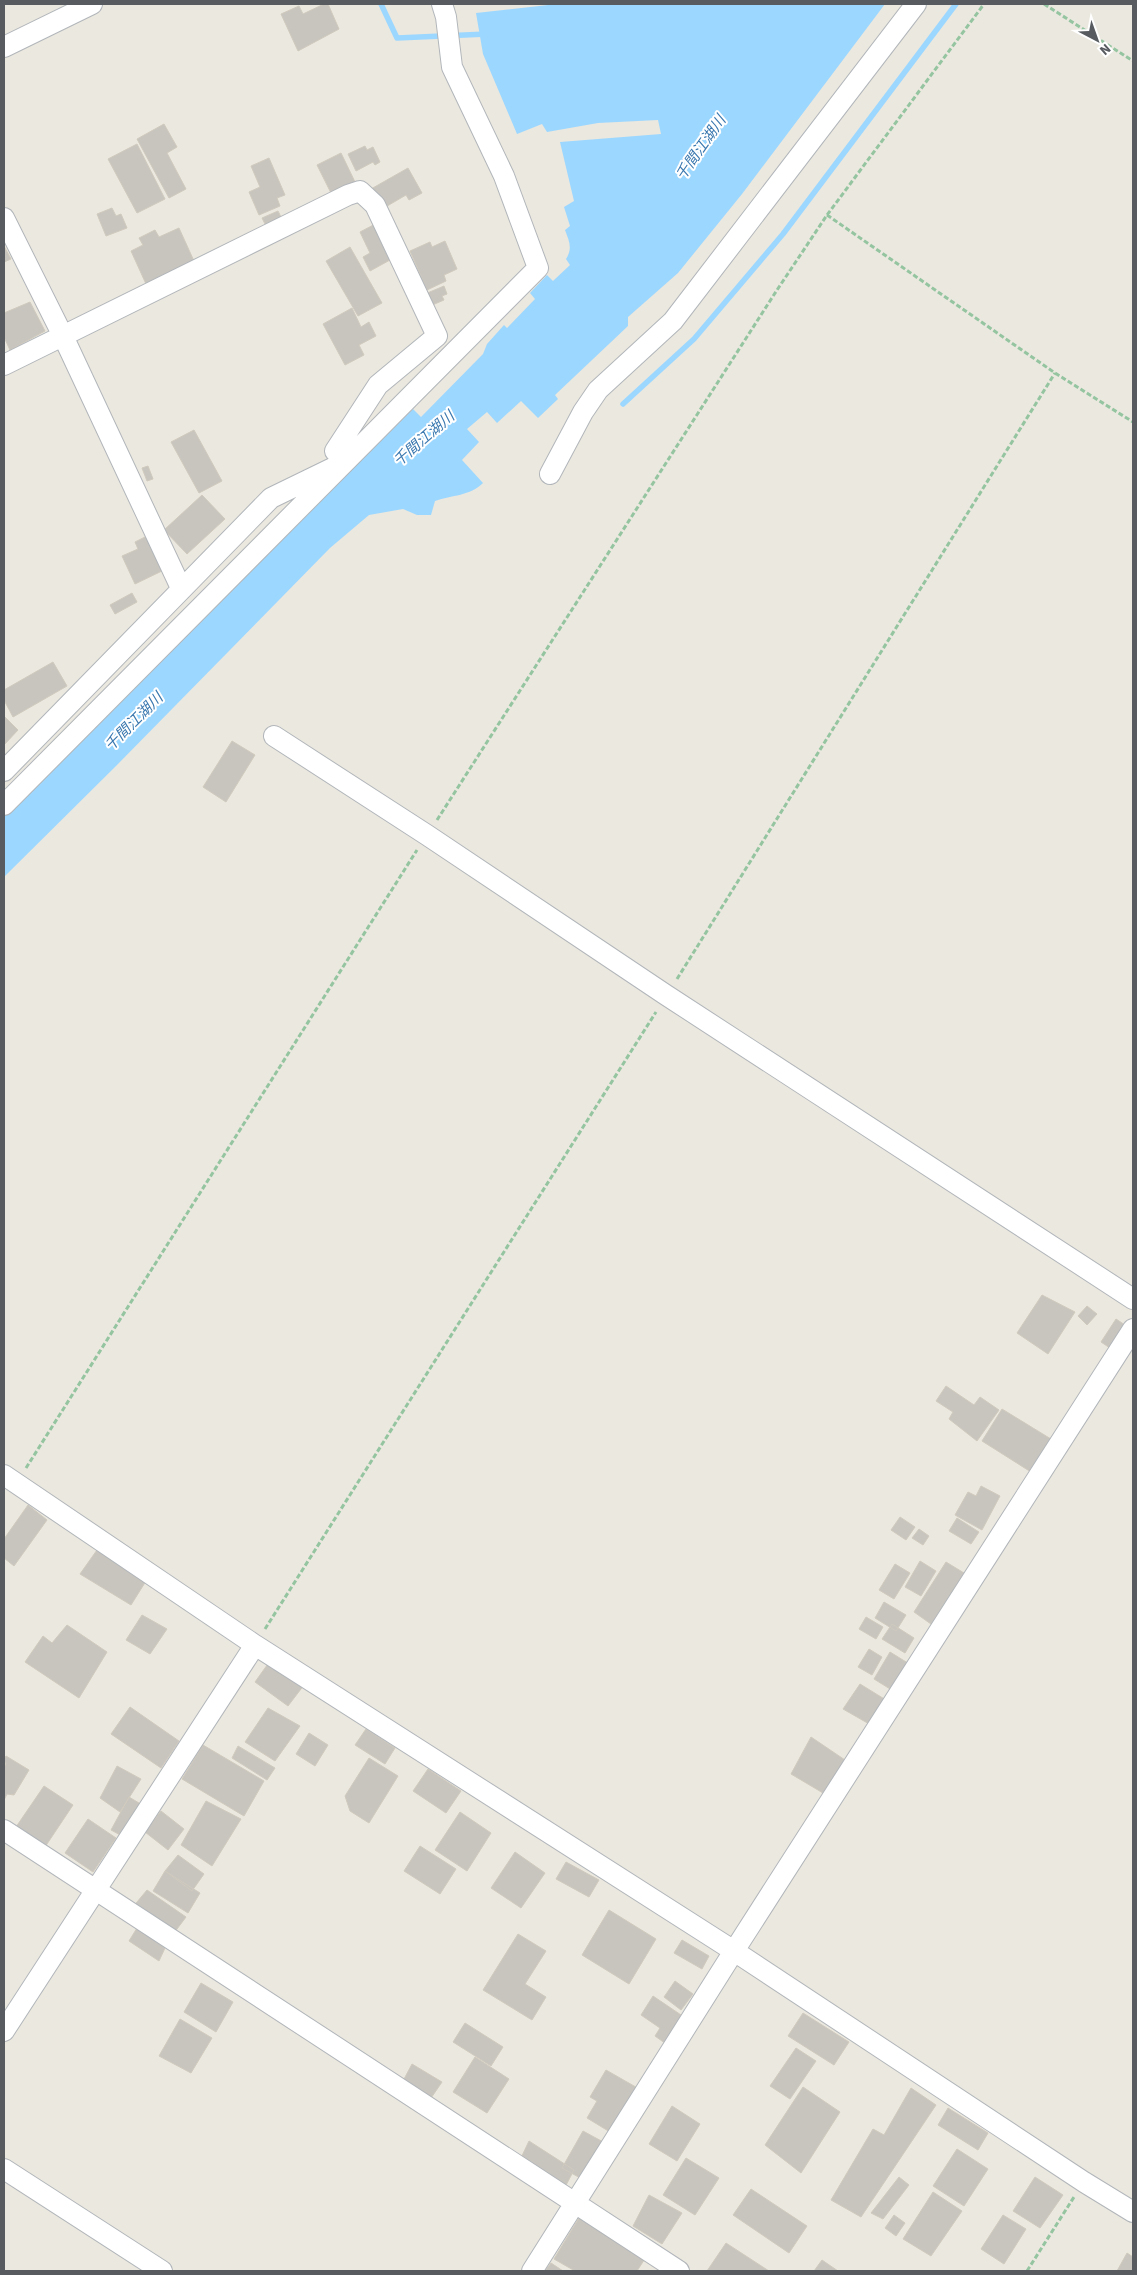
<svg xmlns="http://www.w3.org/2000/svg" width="1137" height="2275" font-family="'Source Sans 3','Noto Sans JP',sans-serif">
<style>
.water{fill:#9cd7ff}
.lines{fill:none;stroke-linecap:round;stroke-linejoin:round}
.stream{stroke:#9cd7ff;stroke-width:5.5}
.building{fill:#c8c5be;stroke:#d0cabe}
.minor-casing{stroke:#b2b6ba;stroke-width:22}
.path{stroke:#94c5a0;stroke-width:3;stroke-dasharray:5 2.5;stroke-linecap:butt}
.minor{stroke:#fff;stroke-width:20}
.labels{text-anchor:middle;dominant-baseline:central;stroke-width:4;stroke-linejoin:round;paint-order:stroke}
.water-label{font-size:15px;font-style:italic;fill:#3a78af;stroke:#fff}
</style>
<rect width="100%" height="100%" fill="#ebe8df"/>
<!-- water -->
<path class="water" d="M557 4H885L742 194 678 273 628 317V326L555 395 558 399 538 418 521 401 497 423 487 412 467 429 479 442 462 460 483 483C470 496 452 495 435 501L431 515H417L403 509 369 515 330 548 117 765 4 877V816L123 695 413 409 421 417 483 354 487 344 504 325 507 328 535 299 530 293 547 275 553 281 570 265 566 259C573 248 569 241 565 230L570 226 564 207 574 201 560 142 661 134 658 120 598 123 547 132 542 124 517 134 483 54 476 13Z"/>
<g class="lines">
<!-- stream -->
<path class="stream" d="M381 4 397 38 487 34
M623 404 694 339 783 234 956 4"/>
</g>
<!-- building -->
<path class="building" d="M324 4H328L339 29 298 51 281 14 299 6 303 14Z
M164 124 177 147 167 153 186 189 169 198 137 139Z
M137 144 165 199 137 213 108 159Z
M365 146 367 150 373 147 380 162 375 165 373 162 356 171 348 154Z
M341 153 356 184 332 195 317 165Z
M269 158 285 195 277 198 280 206 259 215 249 192 260 187 251 166Z
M408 168 422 193 409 200 406 195 382 209 371 189Z
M112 208 116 216 121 214 127 228 106 236 97 214Z
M278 211 283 221 267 228 262 218Z
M381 221 399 255 370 271 363 257 370 253 360 232Z
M179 228 194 261 146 284 131 251 143 245 139 238 155 230 159 237Z
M445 241 457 269 444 275 446 281 427 290 410 251 430 242 432 247Z
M4 246 11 259 4 262Z
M350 247 382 303 358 316 326 261Z
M444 286 447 294 442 296 444 300 430 306 425 294Z
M30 302 45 331 10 350 4 337V313Z
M352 308 361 327 369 322 376 336 359 345 364 355 345 365 323 324Z
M194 430 222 481 199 493 171 442Z
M148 466 153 479 147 481 142 468Z
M202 495 225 519 187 554 164 530Z
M149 535 166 569 135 584 122 556 138 549 135 542Z
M132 593 137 602 115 614 110 605Z
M53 662 67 686 13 717 4 700V690Z
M4 716 18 730 4 745Z
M232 741 255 755 226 802 203 787Z
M1042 1295 1075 1312 1048 1354 1017 1333Z
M1087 1306 1097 1314 1087 1325 1078 1316Z
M1116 1319 1128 1327 1113 1350 1101 1342Z
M946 1386 974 1405 980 1397 999 1410 977 1441 949 1419 953 1412 936 1401Z
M1002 1409 1051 1439 1031 1472 982 1441Z
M981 1486 1000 1496 982 1530 955 1515 968 1492 976 1496Z
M28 1505 47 1520 14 1566 4 1558V1539Z
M900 1517 915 1527 906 1540 891 1530Z
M957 1518 979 1532 971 1544 949 1531Z
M919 1529 929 1536 923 1545 912 1538Z
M97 1550 146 1581 131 1605 80 1574Z
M920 1561 936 1571 921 1596 905 1587Z
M946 1562 964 1573 931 1624 914 1612Z
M895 1564 910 1573 894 1599 879 1590Z
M884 1602 906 1615 896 1631 875 1618Z
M142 1615 167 1629 150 1654 126 1640Z
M866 1617 883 1627 876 1639 859 1629Z
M892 1624 914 1638 905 1653 882 1639Z
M67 1625 107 1652 79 1698 25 1662 43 1636 52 1643Z
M869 1649 882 1657 872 1675 858 1667Z
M890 1652 911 1665 895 1692 874 1679Z
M270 1661 304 1685 288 1706 255 1682Z
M860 1684 886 1700 871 1725 843 1709Z
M130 1707 179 1741 161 1768 111 1734Z
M268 1708 300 1726 275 1761 245 1742Z
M366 1729 395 1748 385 1764 355 1745Z
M309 1733 328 1745 315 1766 296 1754Z
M811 1737 845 1760 823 1793 791 1774Z
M203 1745 264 1781 244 1816 182 1779Z
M238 1746 275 1768 267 1780 232 1758Z
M6 1756 29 1770 14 1795 7 1794 4 1800V1767L6 1764 4 1759Z
M369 1758 398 1776 369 1823 350 1811 345 1796Z
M117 1766 141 1779 120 1812 100 1798Z
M428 1769 461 1791 446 1813 413 1791Z
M44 1786 73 1805 45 1847 16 1827Z
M129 1797 144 1806 126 1838 111 1830Z
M206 1801 241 1819 212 1866 181 1845Z
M161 1811 184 1829 168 1850 145 1832Z
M460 1812 491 1833 467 1871 435 1850Z
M88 1819 116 1838 93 1872 65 1853Z
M420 1846 456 1869 440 1894 404 1871Z
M515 1852 545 1873 521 1908 491 1888Z
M178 1855 204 1874 192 1891 165 1871Z
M566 1862 599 1880 589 1897 556 1879Z
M165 1871 200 1893 188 1913 153 1891Z
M147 1890 186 1917 174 1933 132 1908Z
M609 1910 656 1939 629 1984 582 1955Z
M137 1928 165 1948 159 1961 129 1941Z
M518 1934 546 1951 525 1984 546 1997 532 2020 483 1990Z
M682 1940 709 1956 702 1969 674 1953Z
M675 1981 693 1994 681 2010 664 1997Z
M201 1983 233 2002 216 2032 184 2012Z
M653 1996 687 2019 669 2046 655 2036 660 2028 641 2015Z
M803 2013 849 2042 834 2065 788 2036Z
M180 2019 212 2038 191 2073 159 2056Z
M465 2023 503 2047 491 2066 453 2042Z
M796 2048 816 2061 790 2099 770 2086Z
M475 2057 509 2079 487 2113 453 2092Z
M412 2064 442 2082 429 2101 403 2081Z
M606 2070 641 2090 615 2135 587 2118 597 2101 590 2097Z
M803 2087 840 2112 801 2173 765 2145Z
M911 2088 936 2105 861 2217 831 2200 873 2129 884 2135Z
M672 2106 700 2124 677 2161 649 2144Z
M948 2108 988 2133 978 2150 938 2125Z
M583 2131 605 2143 584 2180 562 2168Z
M529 2141 574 2170 564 2189 520 2160Z
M957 2149 988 2169 964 2206 933 2186Z
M686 2158 719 2178 695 2215 663 2195Z
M899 2177 909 2185 883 2219 871 2213Z
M1035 2177 1063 2195 1040 2228 1013 2211Z
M751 2189 807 2226 789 2253 733 2215Z
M933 2192 962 2211 931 2256 903 2239Z
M649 2195 682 2213 662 2244 633 2226Z
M894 2215 905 2223 896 2236 885 2228Z
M1003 2215 1026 2229 1004 2264 981 2249Z
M579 2218 646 2257 637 2271H575L554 2259Z
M726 2243 769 2271H707Z
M1127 2253 1133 2257V2271H1117Z
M822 2260 838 2271H814Z
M551 2263 563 2271H545Z"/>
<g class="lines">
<!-- minor casing -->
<g class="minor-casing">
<path id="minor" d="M4 47 92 4
M4 218 63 336 181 588
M4 365 348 195 360 191 375 205 437 336 378 385 335 451 345 462 271 498 4 771
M550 474 583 412 598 390 673 321 916 4
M274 736 427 835 666 995 1133 1299
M4 805 538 268 504 176 452 67 446 17 442 4
M4 1475 255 1645 734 1951 1084 2182 1133 2212
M4 1830 679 2271
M4 2031 255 1645
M4 2169 162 2271
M532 2271 734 1951 1133 1329"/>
</g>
<!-- path -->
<path class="path" d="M1044 4 1133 61
M827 215 1055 373 1133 422
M437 820 777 290 827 215 984 4
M677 979 1055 373
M26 1468 417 850
M265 1629 656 1012
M1027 2271 1074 2197"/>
<!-- minor -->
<use href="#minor" class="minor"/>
</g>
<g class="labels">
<!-- water labels -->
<g class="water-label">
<text transform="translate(701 148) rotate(-55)">千間江湖川</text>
<text transform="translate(424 439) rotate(-41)">千間江湖川</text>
<text transform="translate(134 722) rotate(-45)">千間江湖川</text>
</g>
</g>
<!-- border -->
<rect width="1137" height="2275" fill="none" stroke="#585c60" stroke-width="10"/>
<!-- north arrow -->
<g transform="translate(1097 40) rotate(139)" stroke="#ffffff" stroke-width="4" paint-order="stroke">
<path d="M0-4L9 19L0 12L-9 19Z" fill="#585c60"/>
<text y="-8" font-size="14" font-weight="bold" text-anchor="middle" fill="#585c60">N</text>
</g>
</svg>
